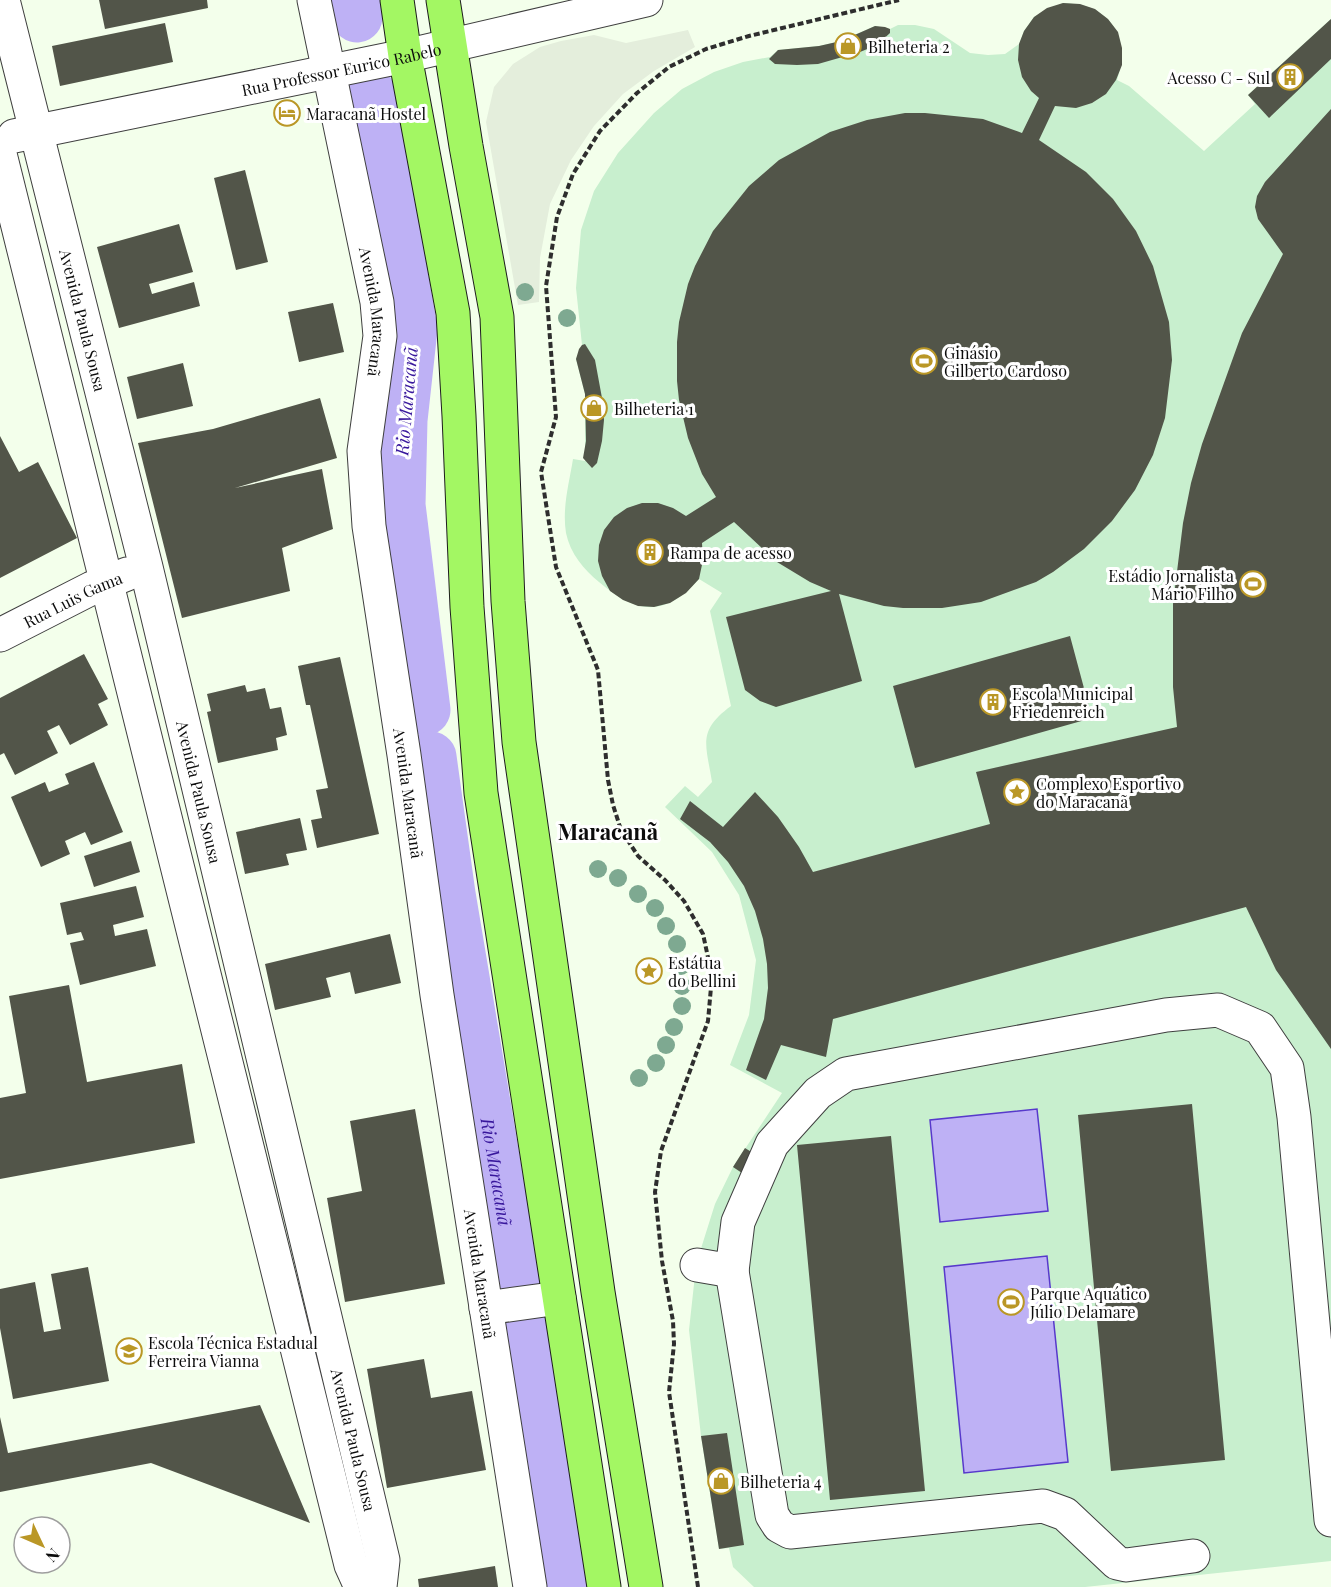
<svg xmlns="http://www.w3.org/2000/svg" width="1331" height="1587" font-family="'Playfair Display',serif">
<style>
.pitch{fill:#c8efce}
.plaza{fill:#e4eedc}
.water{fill:#beb1f5;stroke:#5739cb;stroke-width:1.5}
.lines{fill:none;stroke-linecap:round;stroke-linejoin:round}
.river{stroke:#beb1f5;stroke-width:51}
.building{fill:#525549}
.minor-casing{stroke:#3f3f3f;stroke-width:35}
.major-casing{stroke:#1d1d1d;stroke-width:35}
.path{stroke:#2e2e2e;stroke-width:4;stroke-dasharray:6 3;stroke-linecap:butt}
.minor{stroke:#fff;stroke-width:33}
.major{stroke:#a3f763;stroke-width:33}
.tree{fill:#7ea991}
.labels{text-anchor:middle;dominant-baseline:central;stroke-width:6;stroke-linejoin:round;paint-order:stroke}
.poi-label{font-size:16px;fill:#0c0c0c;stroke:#fff;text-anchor:start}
.street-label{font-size:16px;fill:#0c0c0c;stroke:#fff}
.water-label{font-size:18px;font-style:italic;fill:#38179c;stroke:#fff}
.district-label{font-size:22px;font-weight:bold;fill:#0c0c0c;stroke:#fff}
</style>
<rect width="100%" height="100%" fill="#f3ffeb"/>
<!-- pitch -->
<path class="pitch" d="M1063 3C1109 4 1132 36 1117 80L1129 86 1204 151 1255 104 1248 95 1331 19V1561L1085 1587H754L733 1567 729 1548 719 1549 701 1436 689 1330 695 1275 698 1258 715 1204 733 1167 782 1093 730 1065 749 1015 756 960 739 895 712 852 665 807 685 786 698 797 712 782C706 744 697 731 731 706L710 611 722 593 699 579C664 618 637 614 599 582 584 570 570 553 566 533 562 508 569 484 573 459L585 461V394L576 359 582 345 576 288 581 230 594 191 618 153 654 113 682 89 714 72 743 62 770 57 778 50 819 46 841 41 875 26 890 29 898 25H915L934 29 970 53 988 55 1005 54 1019 44 1024 31 1034 17Z"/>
<!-- plaza -->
<path class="plaza" d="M688 30 695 47 654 71 623 94 594 126 571 160 550 204 540 258 539 302 518 305 486 122 494 87 513 64 540 47 561 41 594 35 626 43Z"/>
<!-- water -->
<path class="water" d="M1037 1109 1048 1211 940 1222 930 1120Z
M1047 1256 1068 1462 964 1473 944 1267Z"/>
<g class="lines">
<!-- river -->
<g class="river">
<path d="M355 0 357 17"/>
<path d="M371 94 412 329 402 420 400 505 425 710"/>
<path id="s1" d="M431 757 450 894 566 1587"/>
</g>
</g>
<!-- building -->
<path class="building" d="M99 0H207L208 8 105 29Z
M1063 3 1080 4 1095 9 1108 19 1118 32 1122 48V65L1116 80 1106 94 1092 103 1076 108 1055 106 1039 140 1086 172 1113 199 1136 231 1153 266 1169 322 1172 360 1165 418 1153 455 1135 490 1112 521 1084 549 1053 572 1036 582 981 602 942 608H903L884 606 839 594 862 681 776 707 760 701 745 690 726 617 831 591 810 582 777 562 734 522 702 543 703 560 699 579 686 593 670 603 654 607 638 606 623 600 610 591 602 576 598 561 599 545 604 530 614 517 627 508 642 503H658L673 508 686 516 716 497 702 474 688 438 679 400 677 381V342L679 322 688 284 695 266 713 231 749 186 779 160 830 132 867 120 905 113H925L983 119 1022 133 1039 98 1031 91 1022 77 1018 60 1019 44 1024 31 1034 17 1047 8Z
M1331 19V59L1269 118 1248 95Z
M165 23 173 62 60 86 52 46Z
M875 26 885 27 890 29V33L877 45 860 52 818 64 797 65 775 64 769 59 778 50 819 46 841 41Z
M1331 109V1049L1276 970 1246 907 833 1019 826 1057 781 1045 766 1080 746 1070 764 1019 768 988 767 964 763 939 755 911 744 886 728 862 710 842 680 819 690 801 723 827 755 792 778 817 799 847 813 872 990 824 976 772 1177 727 1173 687V604L1183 523 1191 483 1202 444 1242 333 1283 254 1258 219 1255 207 1257 196 1265 182Z
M245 170 268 262 236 270 214 178Z
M179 224 193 272 149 284 152 294 194 282 200 306 119 328 97 247Z
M333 303 344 352 299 362 288 312Z
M585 344 595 360 602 398 604 420 602 441 597 463 592 468 583 458 586 441 585 394 576 359 579 349 582 345Z
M183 363 193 406 137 419 127 377Z
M320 398 337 458 235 488 322 469 333 529 282 548 290 591 182 618 138 443 213 429Z
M0 436 19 472 38 462 77 538 0 578Z
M1070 636 1092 718 915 768 893 686Z
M84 654 108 699 98 704 108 725 70 745 59 725 47 731 58 753 15 775 4 753 0 755V698Z
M340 657 379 834 317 848 311 820 322 818 316 790 328 788 310 705H306L298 666Z
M245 685 247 692 265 688 270 709 281 707 287 735 276 738 278 750 218 763 207 712 211 711 207 694Z
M94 762 123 832 91 845 85 832 65 841 70 854 41 867 11 797 45 782 49 792 69 784 65 774Z
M300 818 307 850 286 854 289 865 245 874 236 832Z
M131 841 140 872 94 887 84 856Z
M136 886 144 917 113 925 115 936 147 929 156 966 80 985 70 943 84 940 81 932 67 935 60 903Z
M390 934 401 983 355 994 350 972 326 978 331 997 275 1010 265 964Z
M69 985 87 1082 182 1064 195 1143 0 1179V1098L26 1093 9 996Z
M1192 1104 1225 1460 1111 1471 1078 1115Z
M415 1109 445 1284 345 1302 327 1198 362 1191 350 1121Z
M891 1136 925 1491 830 1500 797 1145Z
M745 1148 761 1158 748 1177 733 1167Z
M88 1267 109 1381 13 1399 0 1328V1289L35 1282 44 1332 61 1329 51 1274Z
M424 1359 431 1398 472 1391 486 1470 387 1488 367 1369Z
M260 1405 310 1523 151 1463 0 1492V1417L8 1453Z
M727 1433 744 1545 719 1549 701 1436Z
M495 1566 498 1587H419L418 1579Z"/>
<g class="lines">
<!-- minor casing -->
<g class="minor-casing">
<g id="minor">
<path id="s2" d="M3 0 146 567 383 1560 380 1587"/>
<path id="s3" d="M314 0 377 302 380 336 364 451 369 526 404 755 437 995 530 1587"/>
<path id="s4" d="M14 136 405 56 646 0"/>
<path d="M0 154 351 1565 361 1587"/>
<path id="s5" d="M0 635 92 588 127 574"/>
<path d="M697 1265 732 1271 738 1222 772 1144 818 1093 846 1074 1166 1015 1218 1010 1260 1028 1287 1068 1294 1117 1331 1520"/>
<path d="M732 1271 772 1515 779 1526 790 1532 1043 1506 1065 1514 1117 1563 1126 1565 1193 1556"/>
<path d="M486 1308 559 1298"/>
</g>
</g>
<!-- major casing -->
<g class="major-casing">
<path id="major" d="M397 0 405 56 453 313 459 416 467 607 481 793 604 1587
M443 0 466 146 497 317 508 601 519 742 598 1292 646 1587"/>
</g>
<!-- path -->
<path class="path" d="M698 1587 669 1392 674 1344 673 1321 662 1261 655 1192 661 1151 708 1021 712 976 703 934 684 901 665 880 638 856 621 830 613 805 608 780 598 670 556 567 541 472 556 417 546 286 557 217 573 174 600 131 637 93 669 67 706 49 749 36 899 0"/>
<!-- minor -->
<use href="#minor" class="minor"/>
<!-- major -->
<use href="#major" class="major"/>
</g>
<!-- trees -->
<g class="tree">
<circle cx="525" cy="292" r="9"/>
<circle cx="567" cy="318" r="9"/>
<circle cx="598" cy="869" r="9"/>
<circle cx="618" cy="878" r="9"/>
<circle cx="638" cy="894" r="9"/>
<circle cx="655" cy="908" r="9"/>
<circle cx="666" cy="926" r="9"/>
<circle cx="677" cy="944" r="9"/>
<circle cx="681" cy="966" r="9"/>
<circle cx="682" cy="986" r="9"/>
<circle cx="682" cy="1006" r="9"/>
<circle cx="674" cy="1027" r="9"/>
<circle cx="666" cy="1045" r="9"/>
<circle cx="656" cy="1063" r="9"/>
<circle cx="639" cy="1078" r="9"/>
</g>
<!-- icons -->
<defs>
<g id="shop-ring" transform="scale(1.35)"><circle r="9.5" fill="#fff" stroke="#ba9726" stroke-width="1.5"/><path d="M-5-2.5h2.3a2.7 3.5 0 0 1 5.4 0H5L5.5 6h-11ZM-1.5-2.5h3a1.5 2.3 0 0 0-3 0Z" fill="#ba9726"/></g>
<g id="building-ring" transform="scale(1.35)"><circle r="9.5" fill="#fff" stroke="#ba9726" stroke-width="1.5"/><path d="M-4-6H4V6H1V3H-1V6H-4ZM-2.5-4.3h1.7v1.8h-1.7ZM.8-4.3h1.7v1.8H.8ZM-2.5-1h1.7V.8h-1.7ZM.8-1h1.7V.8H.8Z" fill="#ba9726"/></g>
<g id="hotel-ring" transform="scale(1.35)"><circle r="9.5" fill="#fff" stroke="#ba9726" stroke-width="1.5"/><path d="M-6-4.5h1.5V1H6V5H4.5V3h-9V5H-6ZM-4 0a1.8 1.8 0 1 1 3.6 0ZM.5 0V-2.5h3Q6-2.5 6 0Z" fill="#ba9726"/></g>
<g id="stadium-ring" transform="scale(1.35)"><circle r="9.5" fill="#fff" stroke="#ba9726" stroke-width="1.5"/><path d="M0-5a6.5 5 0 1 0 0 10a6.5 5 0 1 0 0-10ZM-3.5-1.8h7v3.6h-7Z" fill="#ba9726"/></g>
<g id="sight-ring" transform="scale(1.35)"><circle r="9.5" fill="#fff" stroke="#ba9726" stroke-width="1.5"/><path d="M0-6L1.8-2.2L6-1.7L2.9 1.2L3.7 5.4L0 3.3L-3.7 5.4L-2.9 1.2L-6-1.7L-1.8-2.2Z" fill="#ba9726"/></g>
<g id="university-ring" transform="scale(1.35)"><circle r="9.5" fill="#fff" stroke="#ba9726" stroke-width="1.5"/><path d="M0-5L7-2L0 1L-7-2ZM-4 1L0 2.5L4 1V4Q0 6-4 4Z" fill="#ba9726"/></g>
</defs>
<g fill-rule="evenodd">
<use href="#shop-ring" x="848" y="46"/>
<use href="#building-ring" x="1290" y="77"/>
<use href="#hotel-ring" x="287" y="113"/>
<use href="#stadium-ring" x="924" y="361"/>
<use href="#shop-ring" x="594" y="408"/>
<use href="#building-ring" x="650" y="552"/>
<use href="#stadium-ring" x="1253" y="584"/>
<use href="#building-ring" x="993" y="702"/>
<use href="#sight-ring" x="1017" y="792"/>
<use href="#sight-ring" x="649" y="971"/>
<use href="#stadium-ring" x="1011" y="1302"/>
<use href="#university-ring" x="129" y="1351"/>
<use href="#shop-ring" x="721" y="1481"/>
</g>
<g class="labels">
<!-- poi labels -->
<g class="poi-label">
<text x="868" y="46">Bilheteria 2</text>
<text x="1270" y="77" text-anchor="end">Acesso C - Sul</text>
<text x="306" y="113">Maracanã Hostel</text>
<text x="944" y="352">Ginásio<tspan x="944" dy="18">Gilberto Cardoso</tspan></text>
<text x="614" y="408">Bilheteria 1</text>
<text x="670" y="552">Rampa de acesso</text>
<text x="1234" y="575" text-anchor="end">Estádio Jornalista<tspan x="1234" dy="18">Mário Filho</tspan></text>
<text x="1012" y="693">Escola Municipal<tspan x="1012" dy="18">Friedenreich</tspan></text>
<text x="1036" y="783">Complexo Esportivo<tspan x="1036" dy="18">do Maracanã</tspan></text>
<text x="668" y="962">Estátua<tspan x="668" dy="18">do Bellini</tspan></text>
<text x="1030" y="1293">Parque Aquático<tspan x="1030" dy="18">Júlio Delamare</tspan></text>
<text x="148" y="1342">Escola Técnica Estadual<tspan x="148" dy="18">Ferreira Vianna</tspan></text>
<text x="740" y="1481">Bilheteria 4</text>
</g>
<!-- street labels -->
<g class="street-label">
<text stroke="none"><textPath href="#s4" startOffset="334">Rua Professor Eurico Rabelo</textPath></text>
<text stroke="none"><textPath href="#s3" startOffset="318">Avenida Maracanã</textPath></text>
<text stroke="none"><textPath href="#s2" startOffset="330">Avenida Paula Sousa</textPath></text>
<text stroke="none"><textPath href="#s5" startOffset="81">Rua Luis Gama</textPath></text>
<text stroke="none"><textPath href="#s2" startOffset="816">Avenida Paula Sousa</textPath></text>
<text stroke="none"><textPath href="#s3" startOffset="804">Avenida Maracanã</textPath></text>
<text stroke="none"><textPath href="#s3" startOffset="1290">Avenida Maracanã</textPath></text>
<text stroke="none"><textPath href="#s2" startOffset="1482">Avenida Paula Sousa</textPath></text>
</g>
<!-- water labels -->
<g class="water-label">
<text transform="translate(406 401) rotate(-85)">Rio Maracanã</text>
<text stroke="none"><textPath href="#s1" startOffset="420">Rio Maracanã</textPath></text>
</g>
<!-- district labels -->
<g class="district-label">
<text x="608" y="831">Maracanã</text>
</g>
</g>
<!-- north arrow -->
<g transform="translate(42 1545) rotate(134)"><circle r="28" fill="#ffffff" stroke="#9e9e9e" stroke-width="1.5"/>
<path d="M0-4.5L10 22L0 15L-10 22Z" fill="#ba9726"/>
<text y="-9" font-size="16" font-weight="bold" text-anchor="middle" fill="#0c0c0c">N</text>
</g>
</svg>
